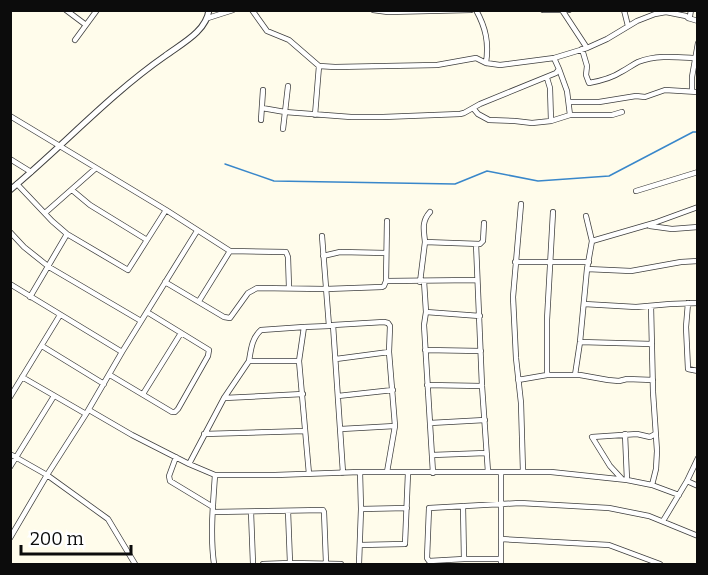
<svg xmlns="http://www.w3.org/2000/svg" width="708" height="575" font-family="Bitter,serif">
<style>
.lines{fill:none;stroke-linecap:round;stroke-linejoin:round}
.stream{stroke:#3987ca;stroke-width:1.5}
.minor-casing{stroke:#3f3f3f;stroke-width:6}
.tertiary-casing{stroke:#3f3f3f;stroke-width:7}
.minor{stroke:#fff;stroke-width:4.5}
.tertiary{stroke:#fff;stroke-width:5}
</style>
<rect width="100%" height="100%" fill="#fffceb"/>
<g class="lines">
<!-- stream -->
<path class="stream" d="M225 164 274 181 455 184 487 171 538 181 609 176 693 132H698"/>
<!-- minor casing -->
<g class="minor-casing">
<path id="minor" d="M66 10 86 25
M252 10 267 31 289 40 319 66 335 67 437 65 476 58 486 63C489 43 486 28 476 10
M373 10 388 12 471 10
M543 10H569
M562 10 587 48
M624 10 628 26
M208 18 233 10
M688 18 690 16 691 10
M75 40 97 10
M582 49 587 66 586 75 589 83C600 81 612 78 621 72 627 69 632 65 638 62 656 55 676 57 695 58
M486 63 500 65 554 58 587 48 607 39 637 21 655 14 666 12 686 16 688 18 698 21
M559 69 567 91 570 115
M547 78 550 88 551 121
M288 86 285 112 351 117H383L460 114 464 113 480 104 556 73 559 69 554 58
M692 91V77L698 43
M569 102H599L636 96 645 97 665 90 698 92
M262 108 285 112 283 129
M473 108 478 114 489 120 515 121 532 123 551 121 570 115H612L622 112
M315 115 319 66
M10 116 166 210 230 251 286 252 288 257 289 288
M261 120 263 90
M10 159 31 172
M17 184 52 221 67 234 128 270 147 240
M72 190 90 205 147 240 166 210
M636 191 698 172
M521 204 513 297 516 358 521 403 523 472
M45 213 96 168
M650 226 672 229 698 227
M10 232 24 247 49 267 141 321
M322 236 329 326 333 325 343 473
M592 241 654 223 698 207
M425 242C424 231 421 222 430 212
M476 244 482 386 488 472
M323 256 340 252 386 253
M515 262H589
M587 269 631 271 681 262 698 261
M386 281 477 280
M424 281 426 312 424 325 433 473
M165 282 224 317 230 318 248 293 257 288 326 289 382 287 384 286 386 281 387 221
M420 282 425 242 480 244 483 241 484 223
M10 284 122 352
M30 297 67 234
M199 301 230 251
M688 303 686 327 688 369 698 371
M584 304 636 307 670 304 698 303
M651 306 653 392 657 451 656 469 652 485
M426 312 480 316
M333 325 384 322 388 323 390 326 389 352 395 426 387 472
M580 342 652 344
M42 346 104 384
M425 350 481 351
M336 359 389 352
M249 361C251 349 252 338 261 330L304 327
M110 375 172 412H175L178 409 208 356 209 350 147 312
M547 375V320L553 212
M575 375 580 342 587 269 592 241 586 216
M22 377 86 414
M518 380 547 375H580L608 380 619 381 627 379 653 380
M427 385 482 386
M143 394 181 333
M338 396 393 390
M10 397 60 315
M224 398 303 394
M89 410 132 435 189 464 215 475H275L360 472H551L627 480 652 485 679 495
M430 423 485 420
M341 429 395 426
M204 434 305 431
M625 434 627 480
M10 454 47 475 108 519 135 564
M432 455 486 453
M176 457 169 476 170 481 213 507
M189 464 224 398 249 361H299
M10 467 54 396
M501 473V564
M309 474 299 361 304 327 329 326
M622 479 610 466 592 437 637 434 650 437 655 434
M687 481 698 486
M463 506 464 559
M361 509 407 508
M288 511 290 563
M213 512 323 510 324 512 326 563
M251 512 253 564
M663 521 687 481 698 458
M10 538 47 475 86 414 122 352 197 231
M501 539 609 545 660 564
M360 545 405 544 408 473
M501 559H464L429 561 427 558 429 508 520 503 609 508 649 516 698 536
M214 564C210 535 213 505 215 475
M263 564 290 563 341 564
M359 564 361 509 360 472"/>
</g>
<!-- tertiary casing -->
<g class="tertiary-casing">
<path id="tertiary" d="M10 190C63 146 109 95 165 56 181 44 206 32 209 10"/>
</g>
<!-- minor -->
<use href="#minor" class="minor"/>
<!-- tertiary -->
<use href="#tertiary" class="tertiary"/>
</g>
<!-- border -->
<rect width="708" height="575" fill="none" stroke="#0c0c0c" stroke-width="24"/>
<!-- scale -->
<path d="M21 545v9h110v-9" fill="none" stroke="#0c0c0c" stroke-width="3"/>
<text x="30" y="545" font-size="18" fill="#0c0c0c" stroke="#ffffff" stroke-width="4.5" paint-order="stroke">200 m</text>
</svg>
